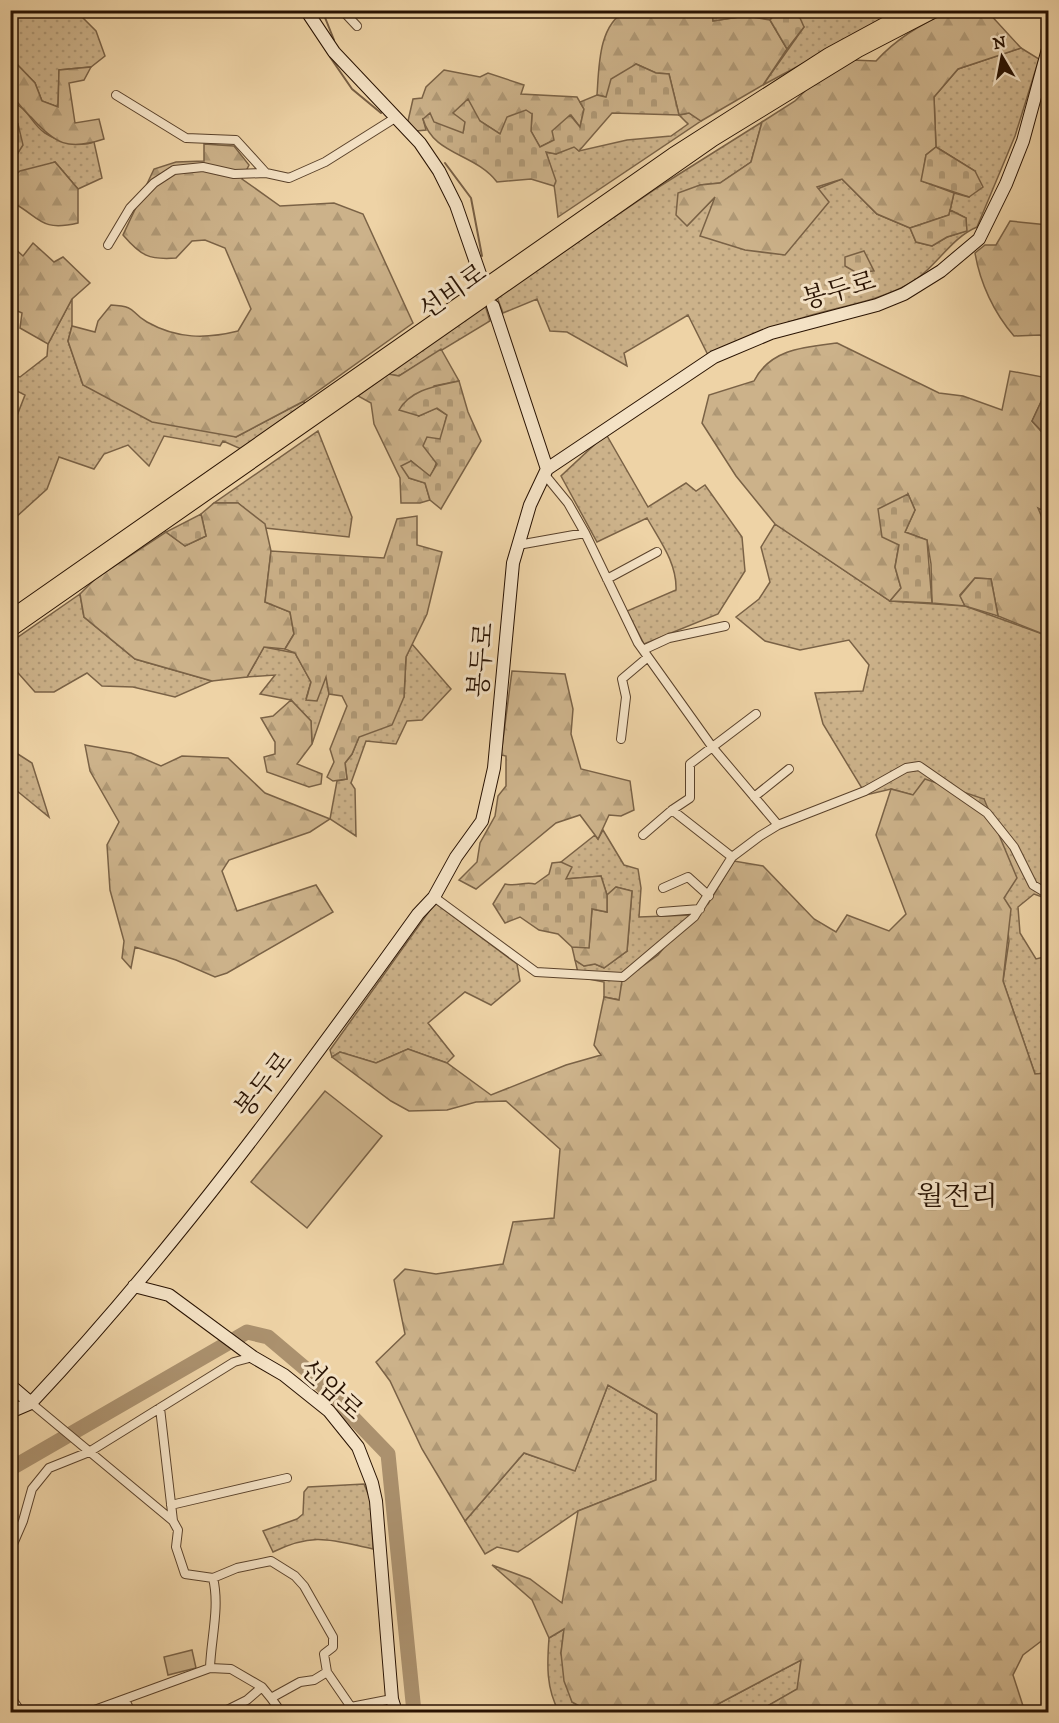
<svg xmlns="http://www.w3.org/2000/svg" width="1059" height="1723" font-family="'IM FELL DW Pica','Noto Serif KR',serif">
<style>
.grass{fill:url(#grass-dots);stroke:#7a6246;stroke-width:1.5}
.forest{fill:url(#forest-firs);stroke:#7a6246;stroke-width:1.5}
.cemetery{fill:url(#cemetery-stones);stroke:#7a6246;stroke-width:1.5}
.pitch{fill:#ccb28a;stroke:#7a6246;stroke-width:1.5}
.water{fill:#ab916e;stroke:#775e43;stroke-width:1.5}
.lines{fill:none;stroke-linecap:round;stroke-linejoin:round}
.stream{stroke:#775e43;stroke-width:2}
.river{stroke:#ab916e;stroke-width:15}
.street-casing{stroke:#5a422b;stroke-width:10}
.secondary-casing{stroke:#281202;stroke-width:14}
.primary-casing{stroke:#281202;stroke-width:16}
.street{stroke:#f4e2c5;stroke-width:8}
.secondary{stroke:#f4e2c5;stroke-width:12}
.primary{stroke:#eed3a6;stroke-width:14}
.labels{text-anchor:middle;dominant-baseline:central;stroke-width:6;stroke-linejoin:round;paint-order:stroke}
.street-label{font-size:26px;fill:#281202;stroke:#f4e2c5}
.quarter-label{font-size:28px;fill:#281202;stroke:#f4e2c5}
</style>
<defs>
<pattern id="grass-dots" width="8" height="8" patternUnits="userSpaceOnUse" patternTransform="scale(1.5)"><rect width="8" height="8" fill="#ccb28a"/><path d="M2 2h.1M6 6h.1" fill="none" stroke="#af9875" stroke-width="1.8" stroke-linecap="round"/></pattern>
<pattern id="forest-firs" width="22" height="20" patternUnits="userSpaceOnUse" patternTransform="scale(1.5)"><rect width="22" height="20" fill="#ccb28a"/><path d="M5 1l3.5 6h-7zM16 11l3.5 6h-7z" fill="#af9875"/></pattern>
<pattern id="cemetery-stones" width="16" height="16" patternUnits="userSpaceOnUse" patternTransform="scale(1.5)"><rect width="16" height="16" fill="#ccb28a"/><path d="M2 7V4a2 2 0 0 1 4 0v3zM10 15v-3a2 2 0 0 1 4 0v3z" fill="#af9875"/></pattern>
</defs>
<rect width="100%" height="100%" fill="#eed3a6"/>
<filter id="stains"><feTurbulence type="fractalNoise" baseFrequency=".00333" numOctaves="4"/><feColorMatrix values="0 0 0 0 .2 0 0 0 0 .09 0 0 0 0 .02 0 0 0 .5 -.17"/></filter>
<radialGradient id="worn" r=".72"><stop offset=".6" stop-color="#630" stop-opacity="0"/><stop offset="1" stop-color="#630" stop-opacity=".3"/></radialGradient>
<!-- grass -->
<path class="grass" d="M11 10 76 11 96 31 105 56 91 67 59 70 58 107 42 101 35 83 11 58Z
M744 11H901L763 85 804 27 777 12 770 20 746 16Z
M1021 48 1039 59 1015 136 977 227C950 238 934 271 907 285 875 302 837 307 802 318 770 327 739 343 708 355L688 315 624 353 627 366 567 332 550 331 537 299 503 313 497 297 657 188 762 122 751 162 720 183 700 185 687 226 716 196 701 236 842 179 877 214 910 228 916 242 932 246 947 237 966 231V218L950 210 954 193 969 197 975 171 936 147 934 97 958 69Z
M11 103C27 105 31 124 45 133 57 141 81 147 94 142L102 178 78 189 55 162 11 178V145L18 152V124L11 115Z
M689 113 701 121 558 217C555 192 554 176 546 152L556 154 574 146 579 151 627 140 671 136 688 124 679 115Z
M72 299V326L68 341 83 385 236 437 304 401 306 406 241 449 223 441 220 446 164 436 149 466 128 445 104 454 94 469 59 457 47 489 14 519 10 508 11 431 25 395 11 388 10 374 20 377 47 356 48 344Z
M485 305 490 321 399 376 388 374Z
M318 431 352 517 349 537 265 528 238 503H214Z
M606 434 648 507 686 483 696 491 705 485 742 537 745 571 718 614 644 644 627 611 676 590C677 563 660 541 647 518L597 542 561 476Z
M775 524 890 601 965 606 1048 636V899L1034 894 1018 907 1020 933 1036 959 1048 956V1073L1035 1074 1003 981 1009 941 1004 898 984 799 913 795 891 789 866 795 823 724 815 693 863 691 869 665 849 640 800 650 765 641 736 617 759 599 770 582 761 547Z
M80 594 84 617 135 659 212 681 175 697 133 687 102 686 87 673 54 692H35L11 665V642Z
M412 644 451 689 422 720 407 721 396 744 366 741 351 783 355 789 356 836 330 819 337 781 347 779 345 763 352 754 359 737 404 697 406 657Z
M264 647 295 653 311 682 306 699 326 676 329 694 312 744 311 721 291 700 260 694 275 675 247 677Z
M10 749 32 763 49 817 11 786Z
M603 830 624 865 638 869 641 888 639 917 691 915 658 955 622 981 620 1000 604 997V982L579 977 575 960 584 966 595 964 604 968 627 951 632 891 616 887 607 895 601 876 565 879 561 862 595 835 598 839Z
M435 903 517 964 520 981 491 1005 465 992 428 1023 454 1056 447 1063 408 1049 376 1063 340 1052 332 1057 330 1050Z
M608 1385 657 1414 656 1480 578 1511 518 1552 497 1547 485 1554 465 1521 524 1453 575 1470Z
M364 1484 371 1501 373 1549C331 1540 314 1532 273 1552L263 1531 297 1519 303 1514 304 1492 308 1487Z
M564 1629 561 1653 572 1702 583 1708 580 1712H559C546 1688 547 1665 549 1638Z
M801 1660 798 1689 757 1712H703Z"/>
<!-- forest -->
<path class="forest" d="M626 11H712L713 21 746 16 770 20 787 49 763 85 701 121 689 113 679 115 669 74 656 73 636 64 606 97 597 95C599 68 598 25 626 11Z
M951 11H987L1021 48 958 69 934 97 936 147 926 155 922 181 954 193 949 215 910 228 877 214 842 179 817 187 829 202 785 255 745 250 700 236 715 197 687 226 676 215 678 193 700 185 720 183 751 162 762 122 795 101 814 82 851 60 876 61C897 38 922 23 951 11Z
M11 58 35 83 42 101 58 107 59 70 91 67 84 80 69 83 75 123 99 119 104 139C68 151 55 144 31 117 24 110 14 101 11 91 8 82 11 68 11 58Z
M444 70 480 77 488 73 524 85 521 94 577 97 584 109 580 127 571 115 554 140 540 147 531 131 532 114 500 134 480 121 465 122 464 134 423 119 426 130 416 131 408 121 413 99 422 98 426 87Z
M204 144 234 146 249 165 242 179 280 206 334 203 363 214 413 323 304 401 236 437 152 422 83 385 68 341 72 326 95 332 98 321 111 305C139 307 128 311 147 322 177 339 206 339 238 331L251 309 225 248 205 240 192 241 176 258C149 260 141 256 123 235L154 169 176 162 204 161Z
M55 162 78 189V223C39 232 41 217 10 201L11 179 20 171Z
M1010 221 1048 225V342L1040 335 1014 336C994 313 980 283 975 253L985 245H996Z
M33 243 54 262 63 257 90 283 72 299 48 344 20 328 22 313 11 308 10 244 23 256Z
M837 343 939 393 963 396 1002 410 1010 371 1048 378V387L1032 421 1048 439V513L1038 508 1048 532V636L998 616 991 579 975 578 960 595 965 606 932 603 931 564 927 540 905 532 915 510 908 494 895 567 901 588 890 601 775 524 736 476 702 423 709 395 754 381C770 349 804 347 837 343Z
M441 349 459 381 434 386 419 416 436 408 447 415C441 436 441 459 430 477L411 461 409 478 425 483 430 500 420 503H401L400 478 374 424 371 403 358 396 388 374 399 376Z
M214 503H238L265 524 271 551 265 602 290 612 294 634 285 649 264 647 247 677 212 681 135 659 84 617 80 594 96 578 166 532 185 546 206 536 201 514Z
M512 671 565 674 573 709 571 734 581 769 630 781 634 810 621 816 609 815 598 839 580 815 556 823 476 889 459 880 477 862 480 843 495 816 498 796 506 786V756L501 755Z
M291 700 311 721 312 744 297 764 322 774 321 784 309 787 267 772 264 757 275 754V742L261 718 273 716Z
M85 745 131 753 161 766 182 756 228 758 265 793 330 819 310 832 229 860 222 871 237 911 316 885 333 912 227 973 215 977 176 960 135 947 131 968 122 958 124 941 110 890 107 845 119 822 90 771Z
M925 779 984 799 1017 878 1004 898 1011 909 1003 981 1035 1074 1048 1073V1636L1023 1655 1013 1675 1025 1712H757L797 1689 801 1660 703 1712H590L572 1702 564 1681 561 1653 564 1629 549 1638 532 1600 492 1565 530 1579 562 1603 578 1511 656 1480 657 1414 608 1385 575 1471 524 1453 465 1521 422 1449 390 1381 376 1362 405 1334 394 1280 405 1269 436 1274 503 1264 513 1222 554 1218 560 1149 506 1101 476 1102 447 1110 409 1111 391 1101 332 1057 340 1052 376 1063 408 1049 447 1063 491 1095 566 1065 601 1055 594 1045 604 997 619 1000 622 981 658 955 691 915 708 904 734 861 763 866 814 919 836 932 847 915 889 931 906 914 876 835 891 789 913 795Z
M616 887 632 891 627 951 604 968 595 964 584 966 575 960 572 947H589L592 909 607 912V895Z"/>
<!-- cemetery -->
<path class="cemetery" d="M712 11H744L746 16 713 21Z
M785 11 800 18 804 27 787 49 770 20 777 12Z
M636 64 656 73 669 74 679 115 612 113 579 151 574 147 556 154 546 152 556 181 554 186 531 179 497 182C475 153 433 155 423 119L430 113 434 122 463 133 465 122 453 113 468 99 480 121 500 134 507 117 526 110 532 114 531 131 540 147 554 140 552 131 570 115 580 127 584 109 580 102 597 95 606 97 611 79Z
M11 115 18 124 23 145 18 153 11 143Z
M936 147 975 171 983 187 969 197 921 181 926 155Z
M950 210 966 218 967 231 947 237 932 246 916 242 910 228 949 215Z
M864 251 874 271 857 273 845 266V257Z
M459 381 468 412 481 441 441 509 430 500 425 483 409 478 401 466 411 461 430 476 437 464 423 446 427 437 440 439 447 415 437 408 419 416 399 410C411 389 437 386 459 381Z
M908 494 915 510 905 532 927 540 932 603 890 601 901 588 895 567 899 545 882 537 878 509Z
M201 514 206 536 185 546 166 532Z
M417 516V545L442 552 427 614 406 657 404 697 392 725 359 737 352 754 345 763 347 779 333 781 327 777 334 762 330 749 347 706 342 696 329 694 326 677 317 701 306 700 311 682 295 653 285 649 294 634 290 612 265 602 271 551 384 558 397 519Z
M975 578 991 579 998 616 965 606 960 596Z
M561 862 572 867 566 879 601 876 607 895V912L592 909 589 948 572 947 558 934 539 930 520 917 505 923 493 904 505 884C518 887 524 881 535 884L549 874 552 863Z"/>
<!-- pitch -->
<path class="pitch" d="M325 1091 382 1136 307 1228 251 1182Z
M192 1650 196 1668 168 1675 164 1657Z"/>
<!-- water -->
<path class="water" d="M1048 387V438L1032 421Z"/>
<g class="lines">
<!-- stream -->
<path class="stream" d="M322 10 334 40
M330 57 352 89 381 113
M445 163 471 198 482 256"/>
<!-- river -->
<path class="river" d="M10 1469 247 1332 268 1337 307 1370 388 1454 414 1712"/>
<!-- street casing -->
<g class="street-casing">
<path id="street" d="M342 10 357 26
M116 95 186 138 236 140 266 173
M108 245 130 208 154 183 174 170 203 167 234 174 266 173 289 178 325 162 395 118
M545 475 568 503 585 533 638 643 713 748 778 825
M518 545 585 533
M607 579 657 552
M643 650 669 638 725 626
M621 739 626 697 622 679 648 657
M754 797 789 769
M672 810 690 798V764L756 714
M643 835 672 810 732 857
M663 888 688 877 709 896
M434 897 536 972 623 977 694 917 732 857 760 836 778 825 865 791 906 768 919 766 987 813 1014 847 1033 885 1048 894
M661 912 700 909
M31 1403 173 1521
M171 1505 287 1478
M10 1551 23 1521 32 1489 49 1468 89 1452 234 1362 253 1357
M213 1578 237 1568 271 1561 295 1576 304 1586 333 1637V1647L324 1654 327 1672
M210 1668 231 1669 262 1687 247 1700 223 1712
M262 1687 271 1698 300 1682 314 1680 327 1672 351 1707 392 1699
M10 1696 21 1712
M271 1698 281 1712
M125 1700 131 1712
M89 1712 210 1668C211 1638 220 1607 213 1578L185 1574 176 1547 178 1530 173 1521 160 1408
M340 1712 351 1707"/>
</g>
<!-- secondary casing -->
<g class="secondary-casing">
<path id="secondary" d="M306 10 334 52 420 143 439 171 456 205 481 277
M493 306 547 469
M134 1286 169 1295 253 1357 284 1375 329 1411 358 1447 372 1483 376 1501 392 1699 396 1712
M10 1385 31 1403
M10 1412 31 1403C172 1253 298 1081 418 914L434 897 456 857 482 821 494 768 513 563 530 505 547 469 714 357 771 333 877 305 904 294 941 271 979 239 1006 184 1023 141 1048 49"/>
</g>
<!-- primary casing -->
<g class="primary-casing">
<path id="primary" d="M10 618 673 155 829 55 912 10
M10 630 713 139 858 50 935 10"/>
</g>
<!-- street -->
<use href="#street" class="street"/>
<!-- secondary -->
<use href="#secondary" class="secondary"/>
<!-- primary -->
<use href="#primary" class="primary"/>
</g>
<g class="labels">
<!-- street labels -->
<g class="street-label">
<text transform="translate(839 291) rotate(-16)">봉두로</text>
<text transform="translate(453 292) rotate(-35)">선비로</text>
<text transform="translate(482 660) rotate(-85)">봉두로</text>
<text transform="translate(264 1085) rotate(-52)">봉두로</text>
<text transform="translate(331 1390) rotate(43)">선암로</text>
</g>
<!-- quarter labels -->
<g class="quarter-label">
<text x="957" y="1196">월전리</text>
</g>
</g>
<!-- margin -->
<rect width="1059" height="1723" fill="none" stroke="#eed3a6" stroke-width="36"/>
<rect x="12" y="12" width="1035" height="1699" fill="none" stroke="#281202" stroke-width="3"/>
<rect x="18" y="18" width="1023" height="1687" fill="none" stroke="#281202" stroke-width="1.5"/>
<!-- north arrow -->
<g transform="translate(1002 57) rotate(350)" stroke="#f4e2c5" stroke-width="4.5" paint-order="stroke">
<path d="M0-4.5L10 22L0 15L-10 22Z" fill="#281202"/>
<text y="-9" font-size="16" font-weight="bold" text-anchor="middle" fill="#281202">N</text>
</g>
<rect width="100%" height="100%" filter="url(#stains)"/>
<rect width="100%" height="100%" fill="url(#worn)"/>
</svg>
